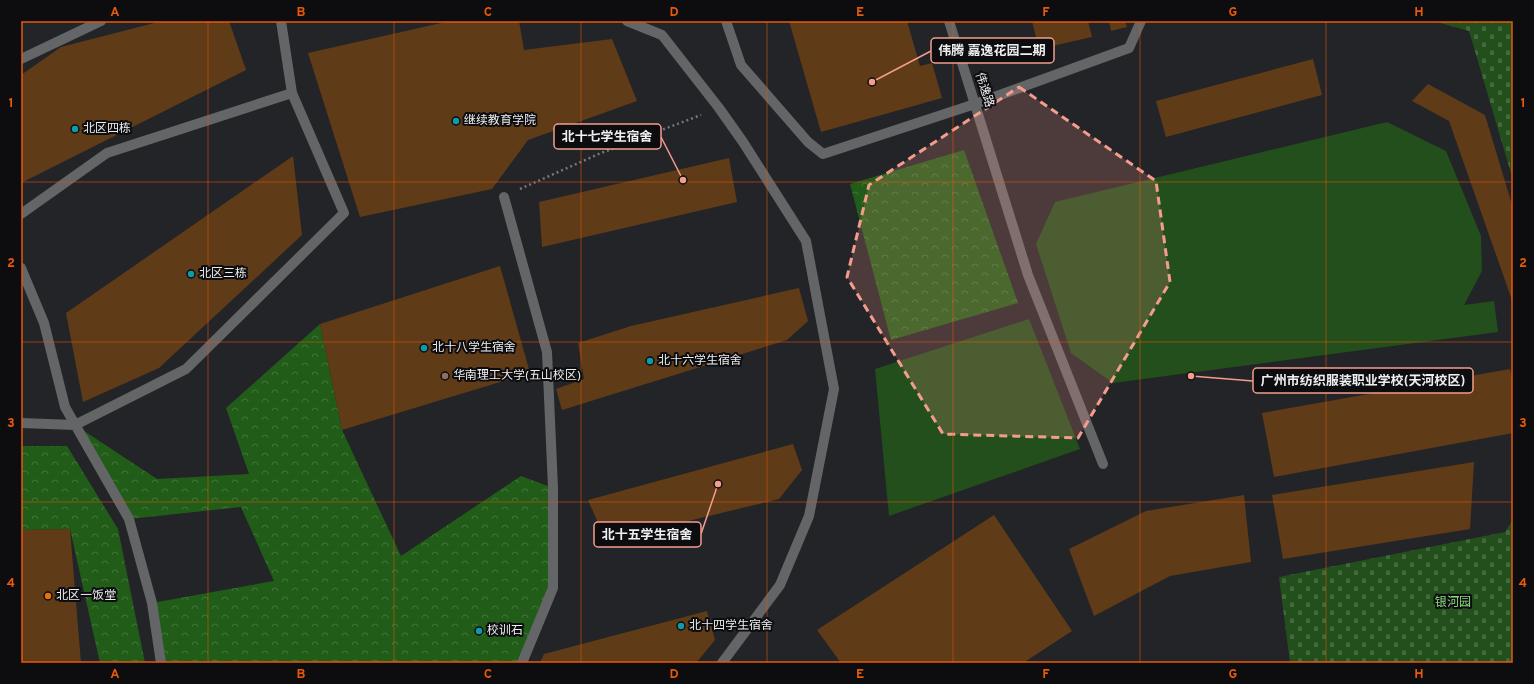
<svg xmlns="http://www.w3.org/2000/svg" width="1534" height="684" font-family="Overpass,'Noto Sans SC',sans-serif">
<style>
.grass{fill:#224f1b}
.forest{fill:url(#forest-crowns)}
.cemetery{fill:url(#cemetery-stones)}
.building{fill:#603b18}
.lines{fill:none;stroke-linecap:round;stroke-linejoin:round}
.path{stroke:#76777a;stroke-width:2.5;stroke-dasharray:2 3;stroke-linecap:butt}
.minor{stroke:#646566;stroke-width:10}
.marked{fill:#f49d8d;fill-opacity:0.2;stroke:#f49d8d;stroke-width:3;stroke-dasharray:8 5;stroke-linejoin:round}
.grid{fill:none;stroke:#e8590c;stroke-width:1;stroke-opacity:0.55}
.culture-dot{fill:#0f9aa8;stroke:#0d0d0f;stroke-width:1.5}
.education-dot{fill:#8d6e63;stroke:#0d0d0f;stroke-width:1.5}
.food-dot{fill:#e8710a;stroke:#0d0d0f;stroke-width:1.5}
.labels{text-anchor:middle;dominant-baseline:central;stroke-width:4;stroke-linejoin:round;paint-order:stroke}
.street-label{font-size:12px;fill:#edeef0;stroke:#0d0d0f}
.poi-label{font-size:12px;fill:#edeef0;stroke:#0d0d0f;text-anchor:start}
.park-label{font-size:12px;fill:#8bdc7f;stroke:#0d0d0f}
.leader{fill:none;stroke:#f49d8d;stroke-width:1.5}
.callout-dot{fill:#f49d8d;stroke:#0d0d0f;stroke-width:1.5}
.callout{fill:#0d0d0f;stroke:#f49d8d;stroke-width:1.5}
.callout-label{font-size:13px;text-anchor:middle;font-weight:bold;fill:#edeef0}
.neatline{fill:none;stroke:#e8590c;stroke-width:1.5}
.grid-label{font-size:13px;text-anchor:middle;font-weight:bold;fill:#e8590c}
</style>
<defs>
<pattern id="forest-crowns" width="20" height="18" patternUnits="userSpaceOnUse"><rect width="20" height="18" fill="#215d18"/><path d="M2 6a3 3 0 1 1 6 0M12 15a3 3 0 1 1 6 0" fill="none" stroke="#42753a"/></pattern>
<pattern id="cemetery-stones" width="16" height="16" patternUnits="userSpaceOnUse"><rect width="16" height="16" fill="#224f1b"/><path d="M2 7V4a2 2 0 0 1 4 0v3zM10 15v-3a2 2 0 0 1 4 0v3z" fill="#42693c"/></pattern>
</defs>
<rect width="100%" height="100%" fill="#232427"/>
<!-- grass -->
<path class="grass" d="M1387 122 1446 151 1481 236 1482 271 1464 305 1494 301 1498 332 1113 383 1071 353 1036 244 1055 202Z
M1029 319 1080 449 889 516 875 369Z"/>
<!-- forest -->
<path class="forest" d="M964 150 1018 303 891 340 850 184Z
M320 324 342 430 401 556 521 476 553 488V588L522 663H161L152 603 274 581 241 507 129 519 75 425 157 479 249 474 226 408Z
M21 446H67L118 529 145 663H100L70 529 21 530Z"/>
<!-- cemetery -->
<path class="cemetery" d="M1433 21H1513V180L1469 31Z
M1513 519V663H1290L1279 577 1505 532Z"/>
<!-- building -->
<path class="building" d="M162 21H229L246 70 21 183V75L61 47Z
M450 21H519L524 50 612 39 637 101 528 140 492 189 360 217 308 53Z
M789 21H907L920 66 932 63 942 98 821 132Z
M1032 21H1088L1092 37 1039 49Z
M1109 21H1125L1127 27 1111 31Z
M1313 59 1322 95 1166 137 1156 101Z
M1428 84 1485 115 1513 208V303L1449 121 1412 101Z
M293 156 302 235 159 368 83 402 66 313Z
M729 158 737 202 542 247 539 202Z
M500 266 530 373 342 430 320 324Z
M799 288 808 321 787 340 562 410 556 389 584 379 578 343 631 326Z
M1510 369 1513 383V433L1274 477 1262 413Z
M793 444 802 470 779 499 606 541 588 500Z
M1474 462 1470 529 1283 559 1272 495Z
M1244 495 1251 562 1170 576 1094 616 1069 549 1146 511Z
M994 515 1072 631 1023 663H841L817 630Z
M70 529 81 663H21V530Z
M707 611 715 640 696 663H540L544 654Z"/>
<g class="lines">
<!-- path -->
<path class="path" d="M520 189 601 153 701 115"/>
<!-- minor -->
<path class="minor" d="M627 21 662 35 719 108 743 142 806 241 834 389 809 516 780 585 722 663
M726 21 741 65 808 142 823 154 975 104 1129 48 1141 21
M949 21 1028 275 1103 464
M21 59 101 21
M504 197 547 352 553 488V588L522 663
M21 214 107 153 292 93 281 21
M21 268 44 323 65 407 129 519 152 603 161 663
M21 423 75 425 186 369 344 213 292 93"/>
</g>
<!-- marked area -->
<path class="marked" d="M1019 87 1156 181 1170 282 1078 438 943 434 847 277 869 185Z"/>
<!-- grid -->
<path class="grid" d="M208 21V663M394 21V663M581 21V663M767 21V663M953 21V663M1140 21V663M1326 21V663M21 182H1513M21 342H1513M21 502H1513"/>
<!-- markers -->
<g class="culture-dot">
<circle cx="456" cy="121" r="4"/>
<circle cx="75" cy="129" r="4"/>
<circle cx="191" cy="274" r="4"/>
<circle cx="424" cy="348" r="4"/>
<circle cx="650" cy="361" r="4"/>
<circle cx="681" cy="626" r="4"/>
<circle cx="479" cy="631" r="4"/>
</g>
<circle class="education-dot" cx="445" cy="376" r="4"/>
<circle class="food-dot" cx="48" cy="596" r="4"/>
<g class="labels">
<!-- street labels -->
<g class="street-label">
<text transform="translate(984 90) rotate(73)">伟逸路</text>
</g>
<!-- poi labels -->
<g class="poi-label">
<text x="464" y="121">继续教育学院</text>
<text x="83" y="129">北区四栋</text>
<text x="199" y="274">北区三栋</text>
<text x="432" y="348">北十八学生宿舍</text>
<text x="658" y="361">北十六学生宿舍</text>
<text x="453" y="376">华南理工大学(五山校区)</text>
<text x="56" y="596">北区一饭堂</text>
<text x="689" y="626">北十四学生宿舍</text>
<text x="487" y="631">校训石</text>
</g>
<!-- park labels -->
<g class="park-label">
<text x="1453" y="603">银河园</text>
</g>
</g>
<!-- callouts -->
<path class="leader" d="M872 82L931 51M683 180L661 137M1191 376L1253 381M718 484L701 534"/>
<g class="callout-dot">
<circle cx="872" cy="82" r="4"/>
<circle cx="683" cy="180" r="4"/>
<circle cx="1191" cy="376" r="4"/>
<circle cx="718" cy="484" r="4"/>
</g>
<g class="callout">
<rect x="931" y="38" width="123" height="25" rx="4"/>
<rect x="554" y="124" width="107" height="25" rx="4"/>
<rect x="1253" y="368" width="220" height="25" rx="4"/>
<rect x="594" y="522" width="107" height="25" rx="4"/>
</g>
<g class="callout-label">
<text x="992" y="55">伟腾 嘉逸花园二期</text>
<text x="607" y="141">北十七学生宿舍</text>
<text x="1363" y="385">广州市纺织服装职业学校(天河校区)</text>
<text x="647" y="539">北十五学生宿舍</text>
</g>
<!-- border -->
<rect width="1534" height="684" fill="none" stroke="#0d0d0f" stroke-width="44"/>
<rect x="22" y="22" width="1490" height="640" class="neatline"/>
<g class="grid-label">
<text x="115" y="16">A</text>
<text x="301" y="16">B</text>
<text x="488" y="16">C</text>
<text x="674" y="16">D</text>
<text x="860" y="16">E</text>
<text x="1046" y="16">F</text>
<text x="1233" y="16">G</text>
<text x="1419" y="16">H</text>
<text x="11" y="107">1</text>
<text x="1523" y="107">1</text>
<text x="11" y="267">2</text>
<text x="1523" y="267">2</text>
<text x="11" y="427">3</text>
<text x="1523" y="427">3</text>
<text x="11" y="587">4</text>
<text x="1523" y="587">4</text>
<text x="115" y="678">A</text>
<text x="301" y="678">B</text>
<text x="488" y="678">C</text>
<text x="674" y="678">D</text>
<text x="860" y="678">E</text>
<text x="1046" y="678">F</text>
<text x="1233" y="678">G</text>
<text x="1419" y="678">H</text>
</g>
</svg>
